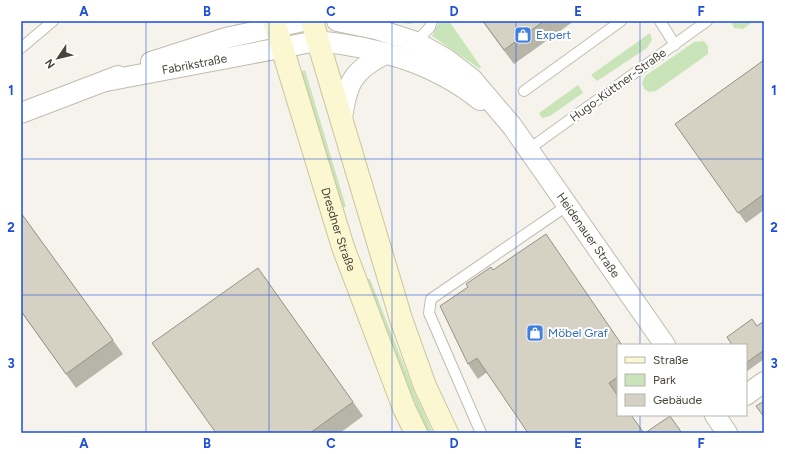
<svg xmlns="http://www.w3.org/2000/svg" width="785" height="454" font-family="Figtree,sans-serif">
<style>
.green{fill:#cae4b9}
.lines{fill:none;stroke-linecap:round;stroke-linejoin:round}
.lane-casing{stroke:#bfbdaf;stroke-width:12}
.street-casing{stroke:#bfbdaf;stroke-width:22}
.secondary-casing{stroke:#c9c59c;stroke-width:24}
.lane{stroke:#fff;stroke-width:10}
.street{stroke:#fff;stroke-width:20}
.secondary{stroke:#faf7d1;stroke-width:22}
.wall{fill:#b7b4a8}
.building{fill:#d5d1c3;stroke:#959288}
.grid{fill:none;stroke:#1d4ed8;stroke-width:1;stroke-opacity:0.55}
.labels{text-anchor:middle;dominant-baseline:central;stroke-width:4;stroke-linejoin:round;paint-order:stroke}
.shop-label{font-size:12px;fill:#366cbe;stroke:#fff;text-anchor:start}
.street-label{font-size:12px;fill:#49453a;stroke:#fff}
.neatline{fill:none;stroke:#1d4ed8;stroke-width:1.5}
.grid-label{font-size:13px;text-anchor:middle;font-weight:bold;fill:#1d4ed8}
</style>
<rect width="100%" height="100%" fill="#f5f3ec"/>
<!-- green -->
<path class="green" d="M385 21H417L411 24Z
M440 21H449L481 67 480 69 432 36Z
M731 21H754L743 29 734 28Z
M650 33 652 40 647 48 597 81 591 75Z
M704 41 708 46V54L656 91 649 92 644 89 642 83 645 76 694 42Z
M305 70 346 207 340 208 300 72Z
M578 85 583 93 550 116 542 118 539 113Z
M364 279H370L414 391 433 433H428L385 333Z"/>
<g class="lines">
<!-- lane casing -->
<g class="lane-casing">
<path id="lane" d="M660 21 675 45
M416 42 430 27 432 21
M21 48 53 21
M524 91 621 21
M529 149 707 21
M481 433 429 313 431 299 568 205"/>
</g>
<!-- street casing -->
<g class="street-casing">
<g id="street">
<path id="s1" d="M337 21 376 29 416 42 446 59 472 79 512 126 665 345"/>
<path d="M151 62 226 38 303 21"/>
<path id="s2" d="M106 81 317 41C376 47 433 62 480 100"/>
<path d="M21 113 118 76"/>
<path d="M342 118C347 82 353 70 387 53"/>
<path d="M746 395 764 382"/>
<path d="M715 415 727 433"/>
</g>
</g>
<!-- secondary casing -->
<g class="secondary-casing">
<g id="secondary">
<path id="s3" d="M274 21 343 247 404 408 416 433"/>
<path d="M312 21 401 319 425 386 447 433"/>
</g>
</g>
<!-- lane -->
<use href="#lane" class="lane"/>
<!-- street -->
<use href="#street" class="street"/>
<!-- secondary -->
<use href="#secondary" class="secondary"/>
</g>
<!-- wall -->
<path class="wall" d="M482 21H574L514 64Z
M764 60V210L746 223 675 124Z
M21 213 123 354 76 388 21 312Z
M258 268 363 416 340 433H216Z
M493 270 618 345V415L486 373 478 379 468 364V287Z
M764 321V359L746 372V345L757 326Z"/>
<!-- building -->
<path class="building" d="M483 21H544L504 50Z
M764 60V194L738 213 675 124Z
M21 213 113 340 66 374 21 311Z
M546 234 622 345H618V377L609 383 618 396V415H631L644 433H528L477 358 468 364 440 306 468 287 466 284 491 267 493 270Z
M258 268 353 402 310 433H216L152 343Z
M752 319 757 326 764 321V350L746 363V345H732L727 337Z
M764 401V417L756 406Z
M670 416 682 433H645Z"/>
<!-- grid -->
<path class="grid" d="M146 21V433M269 21V433M392 21V433M516 21V433M640 21V345M21 159H764M21 295H764M640 415V433"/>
<!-- icons -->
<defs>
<g id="shop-square" transform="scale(0.9)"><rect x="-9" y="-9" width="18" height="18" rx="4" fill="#3f7fe0" stroke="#fff"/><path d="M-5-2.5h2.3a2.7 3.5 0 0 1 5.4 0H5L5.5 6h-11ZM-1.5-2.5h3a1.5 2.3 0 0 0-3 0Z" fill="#fff"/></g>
</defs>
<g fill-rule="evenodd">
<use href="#shop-square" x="523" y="35"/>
<use href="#shop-square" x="535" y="333"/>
</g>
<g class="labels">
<!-- shop labels -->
<g class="shop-label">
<text x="536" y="35">Expert</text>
<text x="548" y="333">Möbel Graf</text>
</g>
<!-- street labels -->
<g class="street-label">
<text stroke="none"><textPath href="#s2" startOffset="90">Fabrikstraße</textPath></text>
<text transform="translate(618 85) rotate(-36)">Hugo-Küttner-Straße</text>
<text stroke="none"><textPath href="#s3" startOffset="218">Dresdner Straße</textPath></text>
<text stroke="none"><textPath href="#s1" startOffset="344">Heidenauer Straße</textPath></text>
</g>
</g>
<!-- border -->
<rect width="785" height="454" fill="none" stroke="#ffffff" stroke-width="44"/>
<!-- legend -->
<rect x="617" y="344" width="130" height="72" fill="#ffffff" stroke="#b6b5b0"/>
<rect x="625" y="357" width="20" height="6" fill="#faf7d1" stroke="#b6b5b0"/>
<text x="653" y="364" font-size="12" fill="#49453a">Straße</text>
<rect x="625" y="374" width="20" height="12" fill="#cae4b9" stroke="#b6b5b0"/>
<text x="653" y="384" font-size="12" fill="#49453a">Park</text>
<rect x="625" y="394" width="20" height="12" fill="#d5d1c3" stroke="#b6b5b0"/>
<text x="653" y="404" font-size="12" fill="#49453a">Gebäude</text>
<!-- north arrow -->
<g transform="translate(58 58) rotate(235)" stroke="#ffffff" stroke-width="3" paint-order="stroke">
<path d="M0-3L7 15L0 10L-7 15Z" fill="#49453a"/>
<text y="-6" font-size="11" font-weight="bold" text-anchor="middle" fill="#49453a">N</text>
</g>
<rect x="22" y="22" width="741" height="410" class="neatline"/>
<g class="grid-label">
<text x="84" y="16">A</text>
<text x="207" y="16">B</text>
<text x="331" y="16">C</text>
<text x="454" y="16">D</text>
<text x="578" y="16">E</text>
<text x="701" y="16">F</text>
<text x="11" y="95">1</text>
<text x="774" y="95">1</text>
<text x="11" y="232">2</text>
<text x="774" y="232">2</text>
<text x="11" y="368">3</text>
<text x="774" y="368">3</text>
<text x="84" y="448">A</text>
<text x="207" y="448">B</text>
<text x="331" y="448">C</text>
<text x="454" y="448">D</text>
<text x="578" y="448">E</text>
<text x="701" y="448">F</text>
</g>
</svg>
